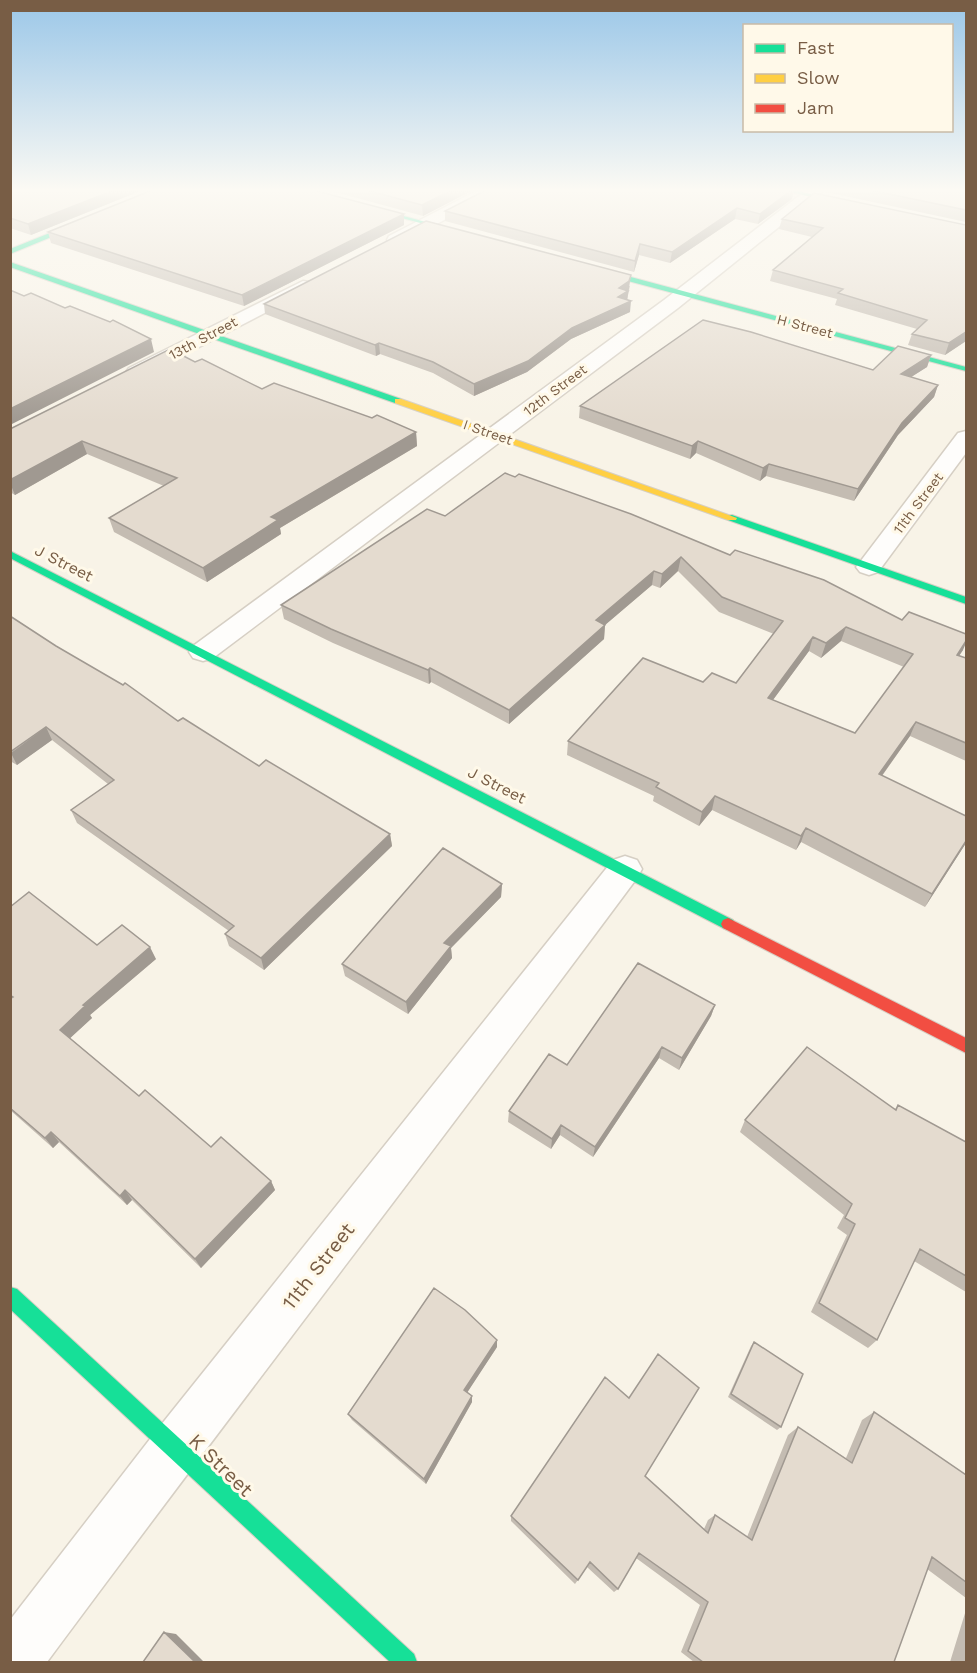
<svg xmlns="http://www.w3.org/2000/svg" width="977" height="1673" font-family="'Work Sans',sans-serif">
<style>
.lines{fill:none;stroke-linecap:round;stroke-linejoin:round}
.street-casing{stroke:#d6cfc4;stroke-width:3}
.fast-casing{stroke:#d6cfc4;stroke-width:2}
.slow-casing{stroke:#d6cfc4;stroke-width:2}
.jam-casing{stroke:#d6cfc4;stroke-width:2}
.street{fill:#fefdfb;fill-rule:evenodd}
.fast{fill:#16e098;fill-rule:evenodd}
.slow{fill:#ffcf43;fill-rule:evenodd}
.jam{fill:#f24e42;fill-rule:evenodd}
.wall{fill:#c4bcb2;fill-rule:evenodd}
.shaded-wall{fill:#a09991}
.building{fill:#e4dbcf;stroke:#a09991;stroke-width:1.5;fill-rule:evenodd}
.labels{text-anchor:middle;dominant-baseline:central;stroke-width:6;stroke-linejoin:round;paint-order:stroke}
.far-street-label{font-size:14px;fill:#785d45;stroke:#fff9e9}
.street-label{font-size:16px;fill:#785d45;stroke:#fff9e9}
.near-street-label{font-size:20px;fill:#785d45;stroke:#fff9e9}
</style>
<rect width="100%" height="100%" fill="#f8f3e7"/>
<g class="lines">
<!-- street casing -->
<g class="street-casing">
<path id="street" d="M480 189H500L401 244H389L387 240 389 236Z
M808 189H826L678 308 213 658 203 661 193 658 189 652 193 646 664 300Z
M303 281 309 282 312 286 309 290 143 376H129L126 372 129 368Z
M966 431V453L878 572 869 575 860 572 856 567 860 562 958 433Z
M625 856 637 860 642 869 637 878C442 1141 241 1400 47 1662H10V1620L157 1430 613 860Z"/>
</g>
<!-- fast casing -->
<g class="fast-casing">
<path id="fast" d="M159 189H168L10 254V249Z
M294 189H304L470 234 465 235Z
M778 189H790L856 205 853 207Z
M10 262 401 399 402 401 395 403 10 267Z
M586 265 966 367V371L583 269V265Z
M732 515 966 597V604L728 520V516Z
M10 551 733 920 735 924 733 928 728 930 723 928 10 558Z
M10 1287 17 1289 414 1654 417 1662H390L10 1309Z"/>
</g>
<!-- slow casing -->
<g class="slow-casing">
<path id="slow" d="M395 399H401L737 518 736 520H728L395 403Z"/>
</g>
<!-- jam casing -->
<g class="jam-casing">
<path id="jam" d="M728 918 966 1038V1053L723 928 721 924 723 920Z"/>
</g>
<!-- street -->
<use href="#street" class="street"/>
<!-- fast -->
<use href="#fast" class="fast"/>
<!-- slow -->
<use href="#slow" class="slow"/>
<!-- jam -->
<use href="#jam" class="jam"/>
</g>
<!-- wall -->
<path class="wall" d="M10 189H145L31 235 10 228Z
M324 189H475L423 216Z
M827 189H966V222L826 192Z
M792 199 758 224 735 219 670 263 639 255 634 272 445 221V211Z
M404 214V225L244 306 51 243 48 232Z
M782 219 966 225V341L945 355 908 345 912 334 917 329 835 305 837 299 770 281 773 270 812 237 779 229Z
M630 286 627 300 630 312 571 339 527 372 474 396 433 373 380 354 376 356 265 314 264 304Z
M931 355 927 367 911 377 938 385 934 397 898 435 854 501 766 476 760 481 696 453 690 459 579 418 580 406 873 370Z
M195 362 262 389 372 418 416 432 417 446 280 528 281 534 207 582 114 532 109 518 164 486 87 454 15 495 10 492V429Z
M445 516 730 555 963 650 959 656 966 658V761L910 736 882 776 966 843 925 907 801 842 796 850 712 810 699 826 653 801 654 796 567 755 568 741 703 682 736 683 774 634 719 612 678 571 660 588 652 585 605 625 604 639 509 724 431 682 429 684 333 643 284 619 281 605ZM841 641 904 667 855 733 773 700 809 651 821 658Z
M10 616 56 646 178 721 259 766 390 834 392 846 264 970 229 946 225 934 229 931 77 823 71 810 108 784 52 740 17 765 10 761Z
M502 884 501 897 451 948 452 958 408 1014 345 976 342 964Z
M10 907 97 945 156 959 90 1015 92 1018 70 1038 139 1096 211 1147 271 1181 275 1190 201 1268 132 1200 127 1205 59 1142 53 1148 10 1110Z
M715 1005 711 1016 679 1070 659 1058 593 1157 560 1135 551 1149 508 1122 509 1111 567 1065Z
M898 1105 966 1142V1292L914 1261 877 1340 868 1348 811 1312 847 1235 837 1228 844 1215 740 1132 745 1120 895 1109Z
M754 1342 781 1427 777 1430 728 1397 751 1346Z
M497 1347 467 1392 472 1396V1402L426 1484 352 1420 348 1414Z
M874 1412 966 1475V1598L927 1569 894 1662H694L681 1652 700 1605 636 1558 618 1589 614 1592 587 1567 575 1584 511 1521V1516L645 1476 704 1529 708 1520 715 1515 747 1537 788 1435 798 1427 846 1458 862 1420Z
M966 1610V1662H950Z"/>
<!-- shaded-wall -->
<path class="shaded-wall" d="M117 189H145L31 235 28 224Z
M454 189H475L423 216 422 205Z
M793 189H794L792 199 758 224 760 214Z
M737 208 735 219 670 263 672 252Z
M404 214V225L244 306 242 295Z
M640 244 639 255 634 272 635 261Z
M631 275 627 301H631L630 312 571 339 527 372 474 396V384L619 288Z
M966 332V341L945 355 949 343Z
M151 339 154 352 10 425V409Z
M379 343 380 354 376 356 375 345Z
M931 355 927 367 897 386 901 374Z
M938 385 934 397 898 435 854 501 858 489 902 423Z
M416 432 417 446 280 528 281 534 207 582 203 568 271 517Z
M82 441 87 454 15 495 10 483V480Z
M698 441 696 453 690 459 692 446Z
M769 464 766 476 760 481 763 468Z
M681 557 678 571 660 588 662 574Z
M654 571 652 585 605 625 604 639 509 724V710L596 620Z
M846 627 841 641 821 658 826 643Z
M813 637 809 651 764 712 768 698Z
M966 641V643L963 650 950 669 957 655Z
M430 668 431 682 429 684 428 670Z
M916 722 910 736 873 788 879 774Z
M46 727 52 740 17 765 11 753Z
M715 796 712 810 699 826 702 812Z
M806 828 801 842 796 850 801 836Z
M390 834 392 846 264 970 261 958Z
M966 841V843L925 907 932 894Z
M502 884 501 897 451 948 452 958 408 1014 406 1002 444 943Z
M150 947 156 959 90 1015 92 1018 67 1041 60 1030 83 1005Z
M715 1005 711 1016 679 1070 682 1058Z
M662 1047 659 1058 593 1157 595 1147Z
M561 1125 560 1135 551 1149 552 1139Z
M51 1132 59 1142 53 1148 45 1138Z
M271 1181 275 1190 201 1268 195 1259Z
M125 1190 132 1200 127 1205 120 1196Z
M497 1340V1347L465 1396 464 1390Z
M472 1396V1402L426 1484 424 1479Z
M164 1632 176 1634 204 1662H195Z"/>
<!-- building -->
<path class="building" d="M10 189H117L28 224 10 218Z
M155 189H309L404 214 242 295 48 232Z
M362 189H454L422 205Z
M488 189H793L760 214 737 208 672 252 640 244 635 261 445 211Z
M865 189H966V210Z
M814 193 966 225V332L949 343 912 334 927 320 838 293 843 289 773 270 823 228 782 219Z
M426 221 631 275 629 281 619 288 628 291 618 297 631 301 572 328 528 361 474 384 433 362 379 343 375 345 264 304Z
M10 290 24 296 31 293 65 308 70 306 110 322 113 320 151 339 10 409Z
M703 320 751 332 873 370 898 346 931 355 901 374 938 385 902 423 858 489 769 464 763 468 698 441 692 446 580 406Z
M170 349 195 362 202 359 262 389 274 383 372 418 377 415 416 432 271 517 278 520 203 568 109 518 177 478 82 441 10 480V429Z
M505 473 515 477 519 474 631 514 730 555 735 550 824 580 902 620 909 612 966 634V641L957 655 966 658V743L916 722 879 774 966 816V841L932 894 806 828 801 836 715 796 702 812 656 787 659 783 568 741 643 658 703 682 712 673 736 683 783 621 722 597 681 557 662 574 654 571 596 620 605 625 509 710 430 668 428 670 331 629 281 605 427 509 445 516ZM846 627 913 654 855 733 768 698 813 637 826 643Z
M10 616 56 646 123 685 125 683 178 721 183 718 259 766 266 760 390 834 261 958 225 934 234 926 71 810 114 780 46 727 10 752Z
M443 848 502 884 444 943 451 946 406 1002 342 964Z
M29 892 97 945 122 925 150 947 83 1005 85 1006 60 1030 139 1096 145 1090 211 1147 221 1137 271 1181 195 1259 125 1190 120 1196 51 1132 45 1138 10 1108V999L13 997 10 995V907Z
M638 963 715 1005 682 1058 662 1047 595 1147 561 1125 552 1139 509 1111 549 1054 567 1065Z
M807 1047 896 1110 898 1105 966 1142V1276L920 1249 877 1340 819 1303 855 1224 845 1218 852 1204 745 1120Z
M434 1288 465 1310 497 1340 464 1390 472 1396 424 1479 348 1414Z
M754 1342 803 1374 781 1427 731 1394Z
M658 1354 699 1388 645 1476 708 1533 715 1515 752 1540 798 1427 852 1463 874 1412 966 1475V1582L932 1557 894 1662H703L688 1651 708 1602 639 1553 618 1589 590 1562 578 1580 511 1516 605 1377 629 1398Z
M164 1632 195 1662H143Z"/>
<!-- sky -->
<linearGradient id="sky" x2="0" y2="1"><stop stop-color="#9bc7e8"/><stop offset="0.45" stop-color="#fcfaf4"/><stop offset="1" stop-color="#fcfaf4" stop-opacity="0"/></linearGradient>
<rect width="977" height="423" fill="url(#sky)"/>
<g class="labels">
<!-- far-street labels -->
<g class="far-street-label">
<text transform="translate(805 326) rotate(15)">H Street</text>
<text transform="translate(203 338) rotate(-28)">13th Street</text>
<text transform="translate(555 390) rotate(-37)">12th Street</text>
<text transform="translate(488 432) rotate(19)">I Street</text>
<text transform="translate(918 503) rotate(-53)">11th Street</text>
</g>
<!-- street labels -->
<g class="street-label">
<text transform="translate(64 563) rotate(27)">J Street</text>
<text transform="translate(497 785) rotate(27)">J Street</text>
</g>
<!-- near-street labels -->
<g class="near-street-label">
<text transform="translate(318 1266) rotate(-52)">11th Street</text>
<text transform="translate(221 1465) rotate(44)">K Street</text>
</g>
</g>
<!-- border -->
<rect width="977" height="1673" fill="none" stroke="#785d45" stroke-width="24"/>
<!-- legend -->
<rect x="743" y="24" width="210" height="108" fill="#fff9e9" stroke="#c9bba7" stroke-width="1.5"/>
<rect x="755" y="44" width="30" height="9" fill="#16e098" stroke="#c9bba7" stroke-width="1.5"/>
<text x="797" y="54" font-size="18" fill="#785d45">Fast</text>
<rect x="755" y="74" width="30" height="9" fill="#ffcf43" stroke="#c9bba7" stroke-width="1.5"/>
<text x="797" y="84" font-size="18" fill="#785d45">Slow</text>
<rect x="755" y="104" width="30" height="9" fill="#f24e42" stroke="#c9bba7" stroke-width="1.5"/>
<text x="797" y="114" font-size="18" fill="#785d45">Jam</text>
</svg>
